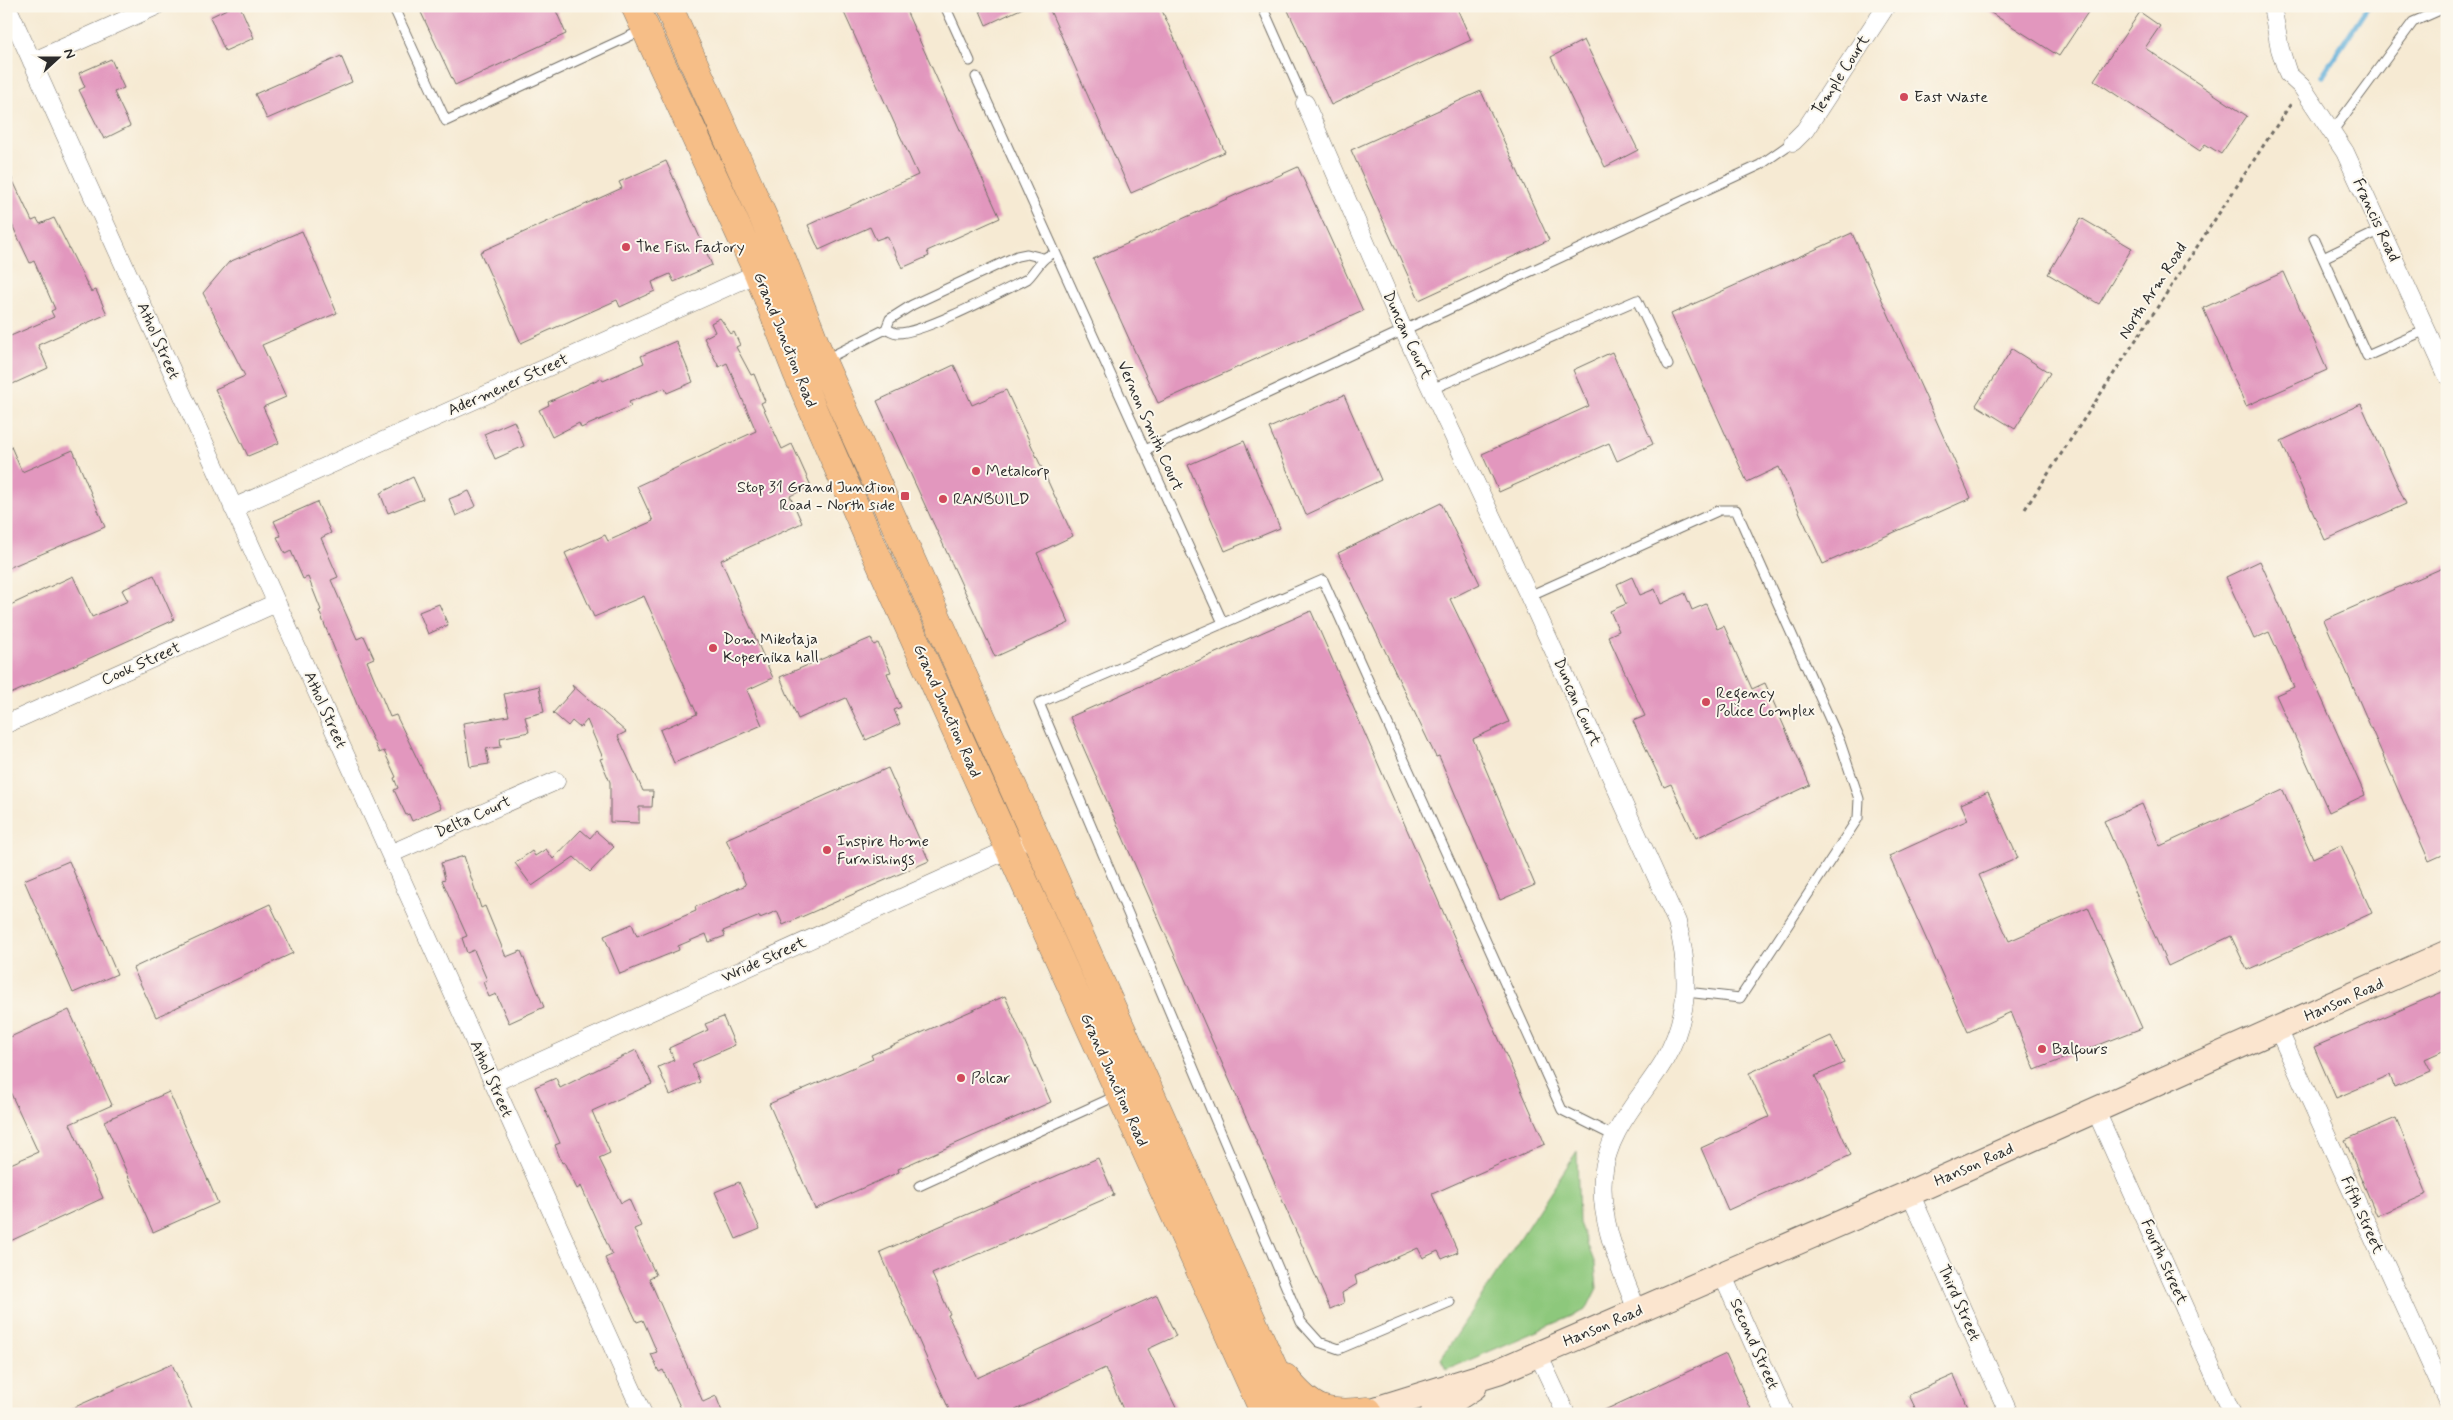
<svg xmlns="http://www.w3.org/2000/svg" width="2453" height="1420" font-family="Mynerve,sans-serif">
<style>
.green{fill:#8dc87c;stroke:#5c7a54}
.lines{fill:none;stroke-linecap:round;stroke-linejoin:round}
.stream{stroke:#5eaed9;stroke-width:5.5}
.building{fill:#e297be}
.service-casing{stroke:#726e66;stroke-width:11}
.minor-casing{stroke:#726e66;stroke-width:19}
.secondary-casing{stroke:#726e66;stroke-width:27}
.trunk-casing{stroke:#726e66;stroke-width:29}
.path{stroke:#726e66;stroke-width:3;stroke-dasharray:4 4;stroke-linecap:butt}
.service{stroke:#fff;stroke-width:9}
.minor{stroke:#fff;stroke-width:18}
.secondary{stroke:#fbe5cf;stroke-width:25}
.trunk{stroke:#f6be87;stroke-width:28}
.poi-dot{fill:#d1495b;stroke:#fbf7ec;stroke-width:2}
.labels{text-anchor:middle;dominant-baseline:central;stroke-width:4;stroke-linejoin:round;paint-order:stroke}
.street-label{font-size:16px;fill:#2b2b2b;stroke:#fbf7ec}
.poi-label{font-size:16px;fill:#2b2b2b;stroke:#fbf7ec;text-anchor:start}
</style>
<rect width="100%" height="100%" fill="#fbf7ec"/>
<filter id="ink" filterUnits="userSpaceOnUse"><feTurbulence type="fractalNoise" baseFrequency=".02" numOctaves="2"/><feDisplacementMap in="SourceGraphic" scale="10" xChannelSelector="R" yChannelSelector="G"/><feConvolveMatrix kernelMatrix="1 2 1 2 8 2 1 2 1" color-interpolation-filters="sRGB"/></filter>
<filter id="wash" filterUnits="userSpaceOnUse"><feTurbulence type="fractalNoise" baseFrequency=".0096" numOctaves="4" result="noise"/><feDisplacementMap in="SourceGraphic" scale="20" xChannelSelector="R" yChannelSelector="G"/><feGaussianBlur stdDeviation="1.12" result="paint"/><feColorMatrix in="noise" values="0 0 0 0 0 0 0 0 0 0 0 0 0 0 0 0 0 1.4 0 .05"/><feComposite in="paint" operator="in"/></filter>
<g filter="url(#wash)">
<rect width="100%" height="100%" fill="#f6ead3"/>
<!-- green -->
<path class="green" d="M1577 1151 1579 1223 1595 1264 1597 1288 1586 1310 1446 1370 1441 1359Z"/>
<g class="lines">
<!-- stream -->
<path class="stream" d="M2322 76 2368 6"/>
</g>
<g id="blocks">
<!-- building -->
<path class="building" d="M233 6H240L254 38 225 51 210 17Z
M418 6H554L566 34 455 85Z
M841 6H904L1000 218 927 251 929 256 902 268 887 236 876 240 870 227 819 250 808 225 918 175Z
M978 6H1027L986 25Z
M1048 6H1160L1225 152 1131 193Z
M1286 6H1456L1471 40 1331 105Z
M1980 6H2092L2059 56Z
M2140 12 2160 26 2145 48 2247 116 2221 154 2205 144 2200 151 2094 80Z
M1584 40 1638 150 1605 167 1551 57Z
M341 56 352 82 267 119 255 94Z
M111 59 124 88 114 92 130 126 104 139 79 90 85 87 79 73Z
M1481 91 1549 240 1419 300 1351 150Z
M666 161 712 265 674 282 670 274 652 282 655 291 620 307 617 300 521 343 480 252 622 188 619 182Z
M6 166 32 221 37 219 40 224 54 218 91 292 96 290 107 314 38 345 48 368 6 387V338L54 317 51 311 55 309 34 261 30 263 6 212Z
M1298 167 1363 311 1158 403 1093 259Z
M2081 218 2132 248 2099 304 2048 274Z
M302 231 337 313 262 345 286 397 263 407 279 443 248 456 215 389 245 376 203 293 229 262Z
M1852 233 1971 498 1823 564 1779 467 1747 482 1671 314Z
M2284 272 2327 370 2246 406 2203 308Z
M720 318 731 334 734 332 740 345 736 347 751 375 754 374 765 401 761 403 782 449 792 444 811 486 790 496 802 523 721 560 773 678 747 690 762 725 674 763 660 730 697 714 644 596 594 617 565 553 605 535 608 541 653 521 637 486 756 431 727 363 719 367 704 338 715 332 711 323Z
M676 341 693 382 667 393 665 388 629 402 631 406 581 428 579 423 552 437 539 410 549 405 548 402 601 378 603 381 644 363 641 356Z
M2012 349 2050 373 2015 429 1976 405Z
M1612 352 1653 444 1617 461 1609 443 1499 492 1482 454 1589 406 1573 370Z
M954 365 972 405 1006 390 1073 536 1037 553 1069 623 995 657 877 401Z
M1344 395 1381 480 1306 515 1269 428Z
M2361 404 2406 504 2325 540 2281 441Z
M514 421 524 446 495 459 484 434Z
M6 435 22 472 73 450 105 527 6 569Z
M1244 441 1280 528 1225 551 1188 465Z
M413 477 423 499 388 513 380 493Z
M469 491 476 506 456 516 449 499Z
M317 502 331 533 321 538 338 577 331 580 357 639 364 636 374 658 367 661 390 717 396 715 441 808 412 821 409 814 406 815 394 790 398 788 394 778 396 777 384 751 379 753 360 712 319 611 321 610 308 577 303 579 291 551 285 554 277 537 281 536 274 521Z
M1441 503 1480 584 1450 599 1509 722 1473 739 1535 885 1500 900 1439 756 1436 757 1338 553Z
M2260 561 2365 795 2329 812 2276 695 2294 687 2269 632 2254 639 2226 577Z
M2447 566V853L2429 861 2324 620Z
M154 575 174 620 6 696V607L73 576 92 617 128 601 122 590Z
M1632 577 1640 595 1655 589 1661 604 1685 593 1692 610 1706 604 1717 629 1724 626 1752 689 1765 683 1810 785 1696 838 1671 784 1664 787 1633 721 1645 716 1608 636 1619 631 1610 611 1626 604 1617 584Z
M439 604 448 625 428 634 419 612Z
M1311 611 1545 1144 1432 1194 1458 1252 1442 1259 1438 1251 1423 1258 1418 1248 1355 1276 1357 1284 1342 1293 1344 1303 1330 1309 1070 717Z
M871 638 874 645 878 643 891 672 887 673 901 707 894 710 900 724 866 740 846 698 798 719 780 677Z
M572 685 626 732 618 736 643 791H653L652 807H639V823L610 822V782L600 759 603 758 587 720 580 728 572 721 568 726 553 713 574 689Z
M539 686 544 712 525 717 529 732 500 738 501 747 486 749 489 764 470 767 463 723 509 716 504 694Z
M888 768 929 861 783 925 777 911 760 918V916L723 931 725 936 709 942 706 934 678 946 679 950 620 974 604 936 632 924 637 936 696 911 695 907 746 885 726 839Z
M2283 790 2313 858 2341 845 2372 913 2247 970 2231 936 2168 966 2104 821 2142 804 2160 846Z
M1988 792 2018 858 1979 875 2009 941 2088 907 2142 1028 2035 1070 2011 1012 1968 1032 1889 856 1968 820 1961 804Z
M581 830 590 838 596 831 614 847 590 872 574 857 532 886 515 863 532 851 535 856 546 849 553 859Z
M464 856 481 908 485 906 506 957 521 951 544 1007 509 1023 496 994 489 997 483 982 487 980 474 950 467 953 462 938 467 936 442 880 445 879 441 863Z
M69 861 117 974 73 993 24 880Z
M270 904 293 953 156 1017 133 968Z
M2447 990V1049L2425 1059 2431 1071 2394 1087 2390 1075 2336 1098 2314 1047Z
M1005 996 1051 1102 898 1169 899 1172 815 1209 769 1104 873 1059 871 1055Z
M69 1010 112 1105 70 1124 103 1198 6 1243V1166L38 1152 6 1083V1039Z
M723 1017 735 1045 692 1064 700 1082 670 1095 658 1067 674 1060 669 1048 708 1030 705 1024Z
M1831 1036 1844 1063 1815 1076 1851 1155 1728 1210 1701 1148 1769 1117 1749 1073Z
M636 1050 652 1084 592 1111 610 1153 599 1158 621 1203 629 1199 641 1226 634 1229 656 1275 649 1278 703 1402 716 1396 723 1414H675L682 1411 663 1370 659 1372 651 1354 657 1352 643 1320 637 1322 614 1273H612L605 1258 612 1255 581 1186 577 1189 564 1162 562 1163 555 1145 560 1143 535 1087 556 1078 560 1088Z
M169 1092 218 1203 153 1232 104 1121Z
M2396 1118 2427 1194 2377 1216 2345 1140Z
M1098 1158 1114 1195 932 1274 950 1314 948 1315 977 1378 1157 1295 1176 1336 1148 1349 1179 1414H1125L1105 1368 1007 1414H951L880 1252Z
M739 1182 760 1229 736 1239 715 1192Z
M1726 1354 1751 1409 1742 1414H1596Z
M172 1364 194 1414H59Z
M1954 1375 1971 1414H1918L1909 1395Z"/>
</g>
</g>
<g filter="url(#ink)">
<use href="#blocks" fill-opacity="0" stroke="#726e66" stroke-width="1"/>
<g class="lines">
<!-- service casing -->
<g class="service-casing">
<path id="service" d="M393 6 446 121 643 30
M945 6 970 61
M1262 6 1305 103
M976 77 1223 623
M2332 132 2413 22 2447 7
M2314 238 2367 356 2426 330
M2323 258 2381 230
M886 329C890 330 894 333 897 333 922 334 1001 292 1027 279 1034 273 1040 260 1048 256
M824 360 886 329 890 319 912 305 1017 256 1027 254 1043 258
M1432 389 1637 300 1668 365
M1145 450 1760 165 1793 142
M1529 596 1720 510H1736L1840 742 1859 799 1858 818 1740 998 1686 992
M919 1186 1118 1095
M1450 1302 1339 1349 1319 1342 1301 1322 1039 703 1323 580 1562 1110 1614 1136"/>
</g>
<!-- minor casing -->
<g class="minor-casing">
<path id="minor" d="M7 6 643 1414
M2272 6 2280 49 2288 74 2302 87 2345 152 2447 375
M32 62 156 6
M1305 103 1403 329 1529 596 1677 922C1690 971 1690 1016 1664 1061 1641 1099 1607 1130 1603 1177 1599 1223 1621 1268 1637 1311
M1793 142 1805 130 1886 6
M233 508 767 269
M6 724 276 603
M390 854 556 781
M2278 1029 2447 1400
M493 1083 1018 845
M2096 1111 2232 1414
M1910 1193 2009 1414
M1722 1274 1785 1414
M1538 1354 1566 1414"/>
</g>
<!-- secondary casing -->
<g class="secondary-casing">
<path id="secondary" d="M1361 1414 1499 1371 1910 1193 2447 953
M1433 1414 1474 1387"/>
</g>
<!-- trunk casing -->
<g class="trunk-casing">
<path id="trunk" d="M635 6 758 273 797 373 866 532 1265 1414
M668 6 783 261 822 361 1294 1414
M1285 1378C1312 1411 1325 1416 1368 1411"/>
</g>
<!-- path -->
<path class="path" d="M2025 509 2292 102"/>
<!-- service -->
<use href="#service" class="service"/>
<!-- minor -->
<use href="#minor" class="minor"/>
<!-- secondary -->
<use href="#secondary" class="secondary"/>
<!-- trunk -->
<use href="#trunk" class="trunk"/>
</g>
</g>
<!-- markers -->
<g class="poi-dot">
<circle cx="1904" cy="97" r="5"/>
<circle cx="626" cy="247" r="5"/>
<circle cx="976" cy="471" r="5"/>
<rect x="900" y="491" width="10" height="10" rx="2.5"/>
<circle cx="943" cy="499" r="5"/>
<circle cx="713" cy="648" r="5"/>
<circle cx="1706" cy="702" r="5"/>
<circle cx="827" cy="850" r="5"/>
<circle cx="2042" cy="1049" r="5"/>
<circle cx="961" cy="1078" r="5"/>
</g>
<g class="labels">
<!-- street labels -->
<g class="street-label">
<text transform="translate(1841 75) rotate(-57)">Temple Court</text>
<text transform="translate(2376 220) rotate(65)">Francis Road</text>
<text transform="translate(2153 291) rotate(-57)">North Arm Road</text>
<text transform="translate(1407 335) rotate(65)">Duncan Court</text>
<text transform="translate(785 340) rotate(68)">Grand Junction Road</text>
<text transform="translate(158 341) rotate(66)">Athol Street</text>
<text transform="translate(508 385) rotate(-24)">Adermener Street</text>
<text transform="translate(1150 426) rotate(66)">Vernon Smith Court</text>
<text transform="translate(141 664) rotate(-24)">Cook Street</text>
<text transform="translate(1577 702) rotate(66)">Duncan Court</text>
<text transform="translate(325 710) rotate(66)">Athol Street</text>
<text transform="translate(947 711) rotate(66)">Grand Junction Road</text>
<text transform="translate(473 817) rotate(-24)">Delta Court</text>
<text transform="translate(764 960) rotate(-24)">Wride Street</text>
<text transform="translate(2344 1000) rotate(-24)">Hanson Road</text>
<text transform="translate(491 1079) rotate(66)">Athol Street</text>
<text transform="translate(1114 1080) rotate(66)">Grand Junction Road</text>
<text transform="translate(1974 1165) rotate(-24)">Hanson Road</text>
<text transform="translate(2362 1215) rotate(66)">Fifth Street</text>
<text transform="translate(2164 1262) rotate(66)">Fourth Street</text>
<text transform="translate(1959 1303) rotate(66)">Third Street</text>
<text transform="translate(1603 1326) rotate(-23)">Hanson Road</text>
<text transform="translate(1754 1344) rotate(66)">Second Street</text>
</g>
<!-- poi labels -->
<g class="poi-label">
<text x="1914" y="97">East Waste</text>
<text x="636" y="247">The Fish Factory</text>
<text x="986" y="471">Metalcorp</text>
<text x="895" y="487" text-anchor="end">Stop 31 Grand Junction<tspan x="895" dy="18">Road - North side</tspan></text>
<text x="953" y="499">RANBUILD</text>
<text x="723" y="639">Dom Mikołaja<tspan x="723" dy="18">Kopernika hall</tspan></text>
<text x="1716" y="693">Regency<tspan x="1716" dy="18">Police Complex</tspan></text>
<text x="837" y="841">Inspire Home<tspan x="837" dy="18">Furnishings</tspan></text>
<text x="2052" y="1049">Balfours</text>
<text x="971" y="1078">Polcar</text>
</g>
</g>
<!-- margin -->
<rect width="2453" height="1420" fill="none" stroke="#fbf7ec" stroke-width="25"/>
<!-- north arrow -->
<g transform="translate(58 58) rotate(69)" stroke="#fbf7ec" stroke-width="4" paint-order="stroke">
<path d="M0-4L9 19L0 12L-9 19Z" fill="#2b2b2b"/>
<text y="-8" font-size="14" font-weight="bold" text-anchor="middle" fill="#2b2b2b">N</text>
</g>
</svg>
